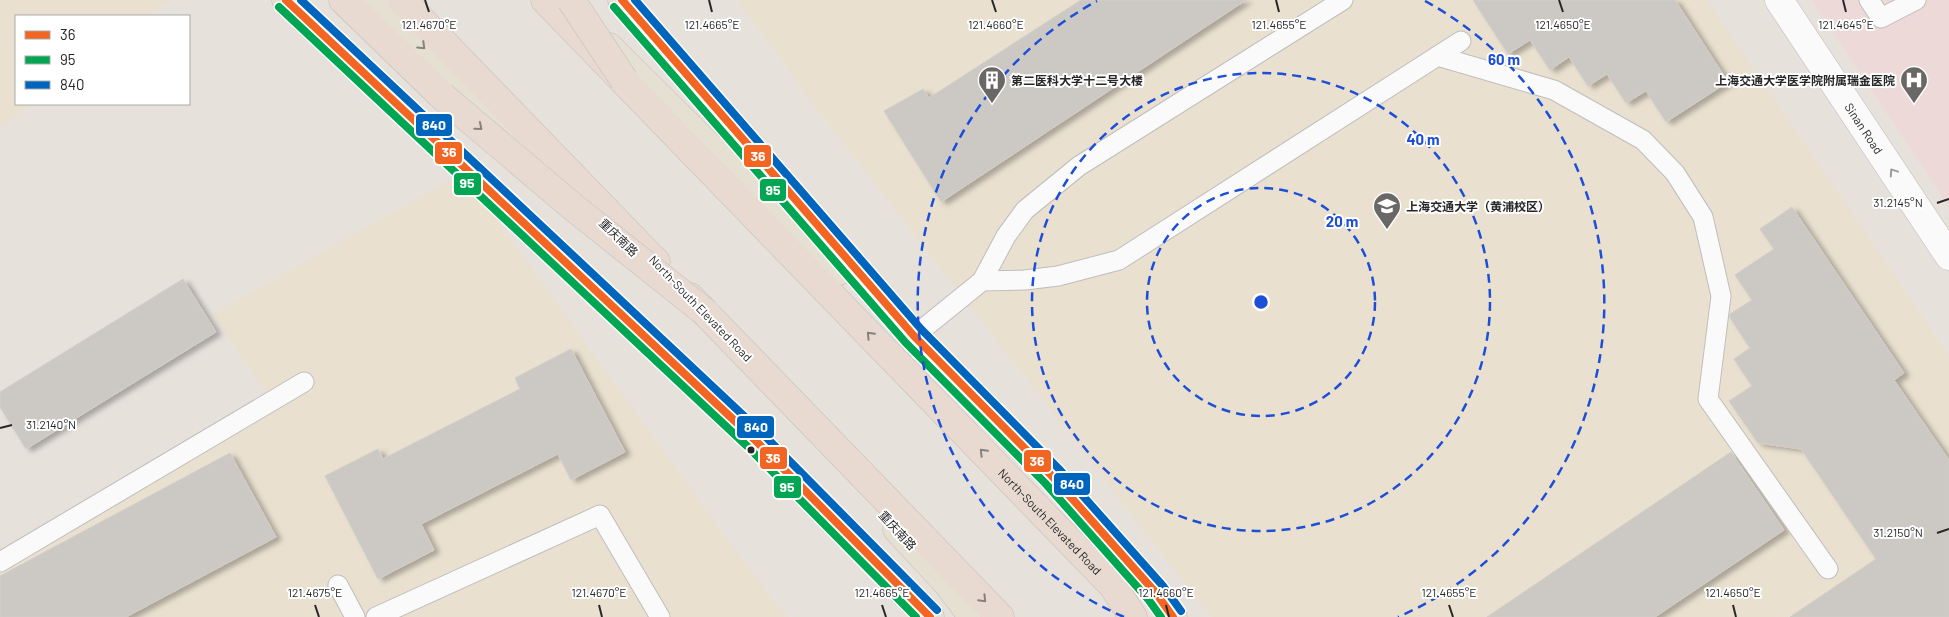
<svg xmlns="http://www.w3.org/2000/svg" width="1949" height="617" font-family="Barlow,'Noto Sans SC',sans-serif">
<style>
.education{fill:#e9e0cf}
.medical{fill:#edd9d8}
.building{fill:#ccc9c5;stroke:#d1cdc8;filter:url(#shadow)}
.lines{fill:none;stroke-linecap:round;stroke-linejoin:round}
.lane-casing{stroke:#bfbdbd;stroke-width:21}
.street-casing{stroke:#bfbdbd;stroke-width:29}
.primary-casing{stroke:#bfbdbb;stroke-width:29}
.highway-casing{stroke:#bfbdbb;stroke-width:29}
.lane{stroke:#fbfafa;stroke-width:19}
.street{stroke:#fbfafa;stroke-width:28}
.primary{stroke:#e5e0d1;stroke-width:28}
.highway{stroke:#e8dad1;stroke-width:28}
.highway-bridge-casing{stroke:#bfbdbb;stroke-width:29;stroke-linecap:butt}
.highway-bridge{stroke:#e8dad1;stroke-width:28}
.bus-1-casing{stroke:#fff;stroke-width:11}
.bus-2-casing{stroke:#fff;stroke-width:11}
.bus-3-casing{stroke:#fff;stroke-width:11}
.bus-1{stroke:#f26522;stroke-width:8}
.bus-2{stroke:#00a651;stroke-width:8}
.bus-3{stroke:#0065bd;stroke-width:8}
.oneway{stroke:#86847c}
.oneway2{stroke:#88807c}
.oneway3{stroke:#9c9b9b}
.ticks{fill:none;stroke:#272727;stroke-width:2}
.ring{fill:none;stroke:#1d4ed8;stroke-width:2.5;stroke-dasharray:9 6}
.bus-dot{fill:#272727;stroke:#fff;stroke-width:2}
.labels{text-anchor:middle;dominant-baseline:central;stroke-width:4;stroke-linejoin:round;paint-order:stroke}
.poi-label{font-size:12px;font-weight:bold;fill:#272727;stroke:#fff;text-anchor:start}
.street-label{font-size:12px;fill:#272727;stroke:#fff}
.ticks-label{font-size:12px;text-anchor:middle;fill:#272727;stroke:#fff;stroke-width:4;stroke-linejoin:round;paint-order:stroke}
.centre{fill:#1d4ed8;stroke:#fff;stroke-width:2.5}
.ring-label{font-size:15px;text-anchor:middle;font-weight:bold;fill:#1d4ed8;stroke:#fff;stroke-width:4;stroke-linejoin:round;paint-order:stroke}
.line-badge{stroke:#fff;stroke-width:2}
.badge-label{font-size:14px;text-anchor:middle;font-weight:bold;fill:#fff}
</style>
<defs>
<filter id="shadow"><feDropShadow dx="5.5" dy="3" stdDeviation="2.5" flood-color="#0004"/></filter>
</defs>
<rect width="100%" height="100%" fill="#e6e1db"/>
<!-- education -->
<path class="education" d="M0 0H171L149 16H16V104H32L0 128Z
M737 0H1707L1949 355V617H1211L814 105Z
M463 173 735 550 787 617H0V552L266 393 213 314Z"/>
<!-- medical -->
<path class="medical" d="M1811 0H1949V207Z"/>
<!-- building -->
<path class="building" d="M1081 0H1246L941 202 884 111 923 89 929 98Z
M1473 0H1675L1728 82 1666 122 1646 91 1626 103 1607 74 1588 86 1569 57 1550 70 1530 40 1508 54Z
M1792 207 1904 373 1894 380 1949 460V617H1790L1876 559 1801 449 1758 443 1729 401 1752 386 1734 359 1750 348 1730 318V314L1752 300 1735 275 1774 249 1760 229Z
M183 279 216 332 26 449 0 407V392Z
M571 349 625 452 571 480 558 454 421 524 434 550 378 579 325 476 378 449 383 459 520 389 515 378Z
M1731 452 1784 530 1655 617H1487Z
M230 453 276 537 126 617H0V576Z"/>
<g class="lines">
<!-- lane casing -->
<g class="lane-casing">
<path id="lane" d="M1869 0 1881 18 1916 0
M1437 56 1554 90 1643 140 1675 173 1703 217 1721 296 1708 399 1828 569
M982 281 1025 280 1058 276 1119 260 1461 41
M914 336 982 281 1006 236 1025 210 1079 166 1343 0
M0 562 304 382
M338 585 355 617
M376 617 600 515 660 617"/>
</g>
<!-- street casing -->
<g class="street-casing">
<g id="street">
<path id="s1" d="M1779 0 1949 256"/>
</g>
</g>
<!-- primary casing -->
<g class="primary-casing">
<path id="primary" d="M286 0 754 439 930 617
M374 0 544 164
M622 0 914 336 1052 476 1156 593 1173 617
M609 47 804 241 839 271
M897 529 947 583 973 617"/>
</g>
<!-- highway casing -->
<g class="highway-casing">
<g id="highway">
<path d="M343 0 442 96"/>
<path d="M402 0 656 262"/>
<path id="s2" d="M545 0 1113 586 1133 617"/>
<path d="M690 297 1000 617"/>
</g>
</g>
<!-- lane -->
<use href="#lane" class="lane"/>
<!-- street -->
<use href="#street" class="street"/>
<!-- primary -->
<use href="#primary" class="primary"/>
<!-- highway -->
<use href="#highway" class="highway"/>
<!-- highway-bridge casing -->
<g class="highway-bridge-casing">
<path id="highway-bridge" d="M571 0 624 80
M442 96 573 207 706 313"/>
</g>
<!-- highway-bridge -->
<use href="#highway-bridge" class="highway-bridge"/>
<!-- bus-1 casing -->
<g class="bus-1-casing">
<path id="bus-1" d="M286 0 754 439 930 617
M622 0 914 336 1052 476 1156 593 1173 617"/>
</g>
<!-- bus-2 casing -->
<g class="bus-2-casing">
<path id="bus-2" d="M279 7 747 446 916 617
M614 7 906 343 1045 483 1148 599 1161 617"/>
</g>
<!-- bus-3 casing -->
<g class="bus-3-casing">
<path id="bus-3" d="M301 0 761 432 937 610
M635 0 921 329 1059 469 1163 586 1181 611"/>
</g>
<!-- bus-1 -->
<use href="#bus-1" class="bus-1"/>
<!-- bus-2 -->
<use href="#bus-2" class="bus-2"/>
<!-- bus-3 -->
<use href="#bus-3" class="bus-3"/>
</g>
<!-- one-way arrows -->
<defs><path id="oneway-chevron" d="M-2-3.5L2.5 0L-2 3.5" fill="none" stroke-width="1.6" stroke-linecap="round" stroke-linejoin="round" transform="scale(1.25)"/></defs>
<use class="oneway" href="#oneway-chevron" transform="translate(422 46) rotate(44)"/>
<g class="oneway2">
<use href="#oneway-chevron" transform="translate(479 127) rotate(40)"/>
<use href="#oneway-chevron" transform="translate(870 335) rotate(-134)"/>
<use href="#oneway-chevron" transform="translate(983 452) rotate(-134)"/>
<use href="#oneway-chevron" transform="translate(983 599) rotate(46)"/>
</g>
<use class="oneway3" href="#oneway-chevron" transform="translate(1893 172) rotate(-124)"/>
<!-- ticks -->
<path class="ticks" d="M425 0 429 12M709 0 712 12M992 0 996 12M1276 0 1279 12M1559 0 1563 12M1843 0 1846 12M1937 203 1949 199M0 428 12 425M1937 533 1949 529M315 605 319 617M599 605 602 617M882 605 886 617M1166 605 1169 617M1449 605 1453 617M1733 605 1736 617"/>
<!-- distance rings -->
<g class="ring">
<circle cx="1261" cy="302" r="114"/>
<circle cx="1261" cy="302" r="229"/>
<path d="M1124 617A343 343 0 0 1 1097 1M1425 1A343 343 0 0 1 1398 617"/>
</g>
<!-- icons -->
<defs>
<g id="building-pin" transform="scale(1.4375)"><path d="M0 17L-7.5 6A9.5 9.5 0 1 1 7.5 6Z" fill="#6a6866" stroke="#fff"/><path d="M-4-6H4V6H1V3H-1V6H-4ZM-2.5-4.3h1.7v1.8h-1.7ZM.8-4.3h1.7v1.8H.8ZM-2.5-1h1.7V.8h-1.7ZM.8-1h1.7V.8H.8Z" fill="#fff"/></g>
<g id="hospital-pin" transform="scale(1.4375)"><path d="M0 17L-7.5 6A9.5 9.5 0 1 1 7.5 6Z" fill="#6a6866" stroke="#fff"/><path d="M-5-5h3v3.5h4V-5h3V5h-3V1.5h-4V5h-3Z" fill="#fff"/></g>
<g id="university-pin" transform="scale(1.4375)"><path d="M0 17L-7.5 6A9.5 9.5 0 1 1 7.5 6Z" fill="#6a6866" stroke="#fff"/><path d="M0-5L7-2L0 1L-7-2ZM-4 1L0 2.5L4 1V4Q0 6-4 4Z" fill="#fff"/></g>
</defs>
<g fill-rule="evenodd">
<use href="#building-pin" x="992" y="80"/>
<use href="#hospital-pin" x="1914" y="80"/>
<use href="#university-pin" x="1387" y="206"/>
</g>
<!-- markers -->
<circle class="bus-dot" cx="751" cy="450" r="4.5"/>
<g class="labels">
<!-- poi labels -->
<g class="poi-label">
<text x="1011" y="80">第二医科大学十二号大楼</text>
<text x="1895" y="80" text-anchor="end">上海交通大学医学院附属瑞金医院</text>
<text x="1406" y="206">上海交通大学（黄浦校区）</text>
</g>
<!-- street labels -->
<g class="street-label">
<text stroke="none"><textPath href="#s1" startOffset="154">Sinan Road</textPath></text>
<text transform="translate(619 237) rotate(44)">重庆南路</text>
<text transform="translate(701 308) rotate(46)">North-South Elevated Road</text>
<text stroke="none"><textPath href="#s2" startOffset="726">North-South Elevated Road</textPath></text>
<text transform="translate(898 530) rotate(47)">重庆南路</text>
</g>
</g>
<g class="ticks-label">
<text x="429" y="29">121.4670°E</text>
<text x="712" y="29">121.4665°E</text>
<text x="996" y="29">121.4660°E</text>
<text x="1279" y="29">121.4655°E</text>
<text x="1563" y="29">121.4650°E</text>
<text x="1846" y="29">121.4645°E</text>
<text x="1898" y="207">31.2145°N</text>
<text x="51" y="429">31.2140°N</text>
<text x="1898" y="537">31.2150°N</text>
<text x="315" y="597">121.4675°E</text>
<text x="599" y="597">121.4670°E</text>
<text x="882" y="597">121.4665°E</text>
<text x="1166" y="597">121.4660°E</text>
<text x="1449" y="597">121.4655°E</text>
<text x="1733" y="597">121.4650°E</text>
</g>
<circle cx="1261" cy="302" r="8" class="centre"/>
<g class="ring-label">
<text x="1504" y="65">60 m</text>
<text x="1423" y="145">40 m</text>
<text x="1342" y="227">20 m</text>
</g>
<g class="line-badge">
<rect x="415" y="113" width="38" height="24" rx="5" fill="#0065bd"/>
<rect x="434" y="141" width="29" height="24" rx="5" fill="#f26522"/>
<rect x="743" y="144" width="29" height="24" rx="5" fill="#f26522"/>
<rect x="453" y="172" width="29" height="24" rx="5" fill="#00a651"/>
<rect x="759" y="178" width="28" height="24" rx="5" fill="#00a651"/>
<rect x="736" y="415" width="39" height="24" rx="5" fill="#0065bd"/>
<rect x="759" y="446" width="29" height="24" rx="5" fill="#f26522"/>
<rect x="1023" y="449" width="29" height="24" rx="5" fill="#f26522"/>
<rect x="1053" y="472" width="38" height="24" rx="5" fill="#0065bd"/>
<rect x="773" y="475" width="29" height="24" rx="5" fill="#00a651"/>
</g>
<g class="badge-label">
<text x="434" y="130">840</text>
<text x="449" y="157">36</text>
<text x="758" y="161">36</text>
<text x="467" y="188">95</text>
<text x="773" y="195">95</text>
<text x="756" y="432">840</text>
<text x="773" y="463">36</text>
<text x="1037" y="466">36</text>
<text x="1072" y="489">840</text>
<text x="787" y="492">95</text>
</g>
<!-- legend -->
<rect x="15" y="15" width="175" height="90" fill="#ffffff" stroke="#a9a9a9"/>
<rect x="25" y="31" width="25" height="8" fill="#f26522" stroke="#a9a9a9"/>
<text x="60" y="40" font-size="15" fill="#272727">36</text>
<rect x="25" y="56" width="25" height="8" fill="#00a651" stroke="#a9a9a9"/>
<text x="60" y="65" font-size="15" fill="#272727">95</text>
<rect x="25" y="81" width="25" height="8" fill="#0065bd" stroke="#a9a9a9"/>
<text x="60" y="90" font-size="15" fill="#272727">840</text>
</svg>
